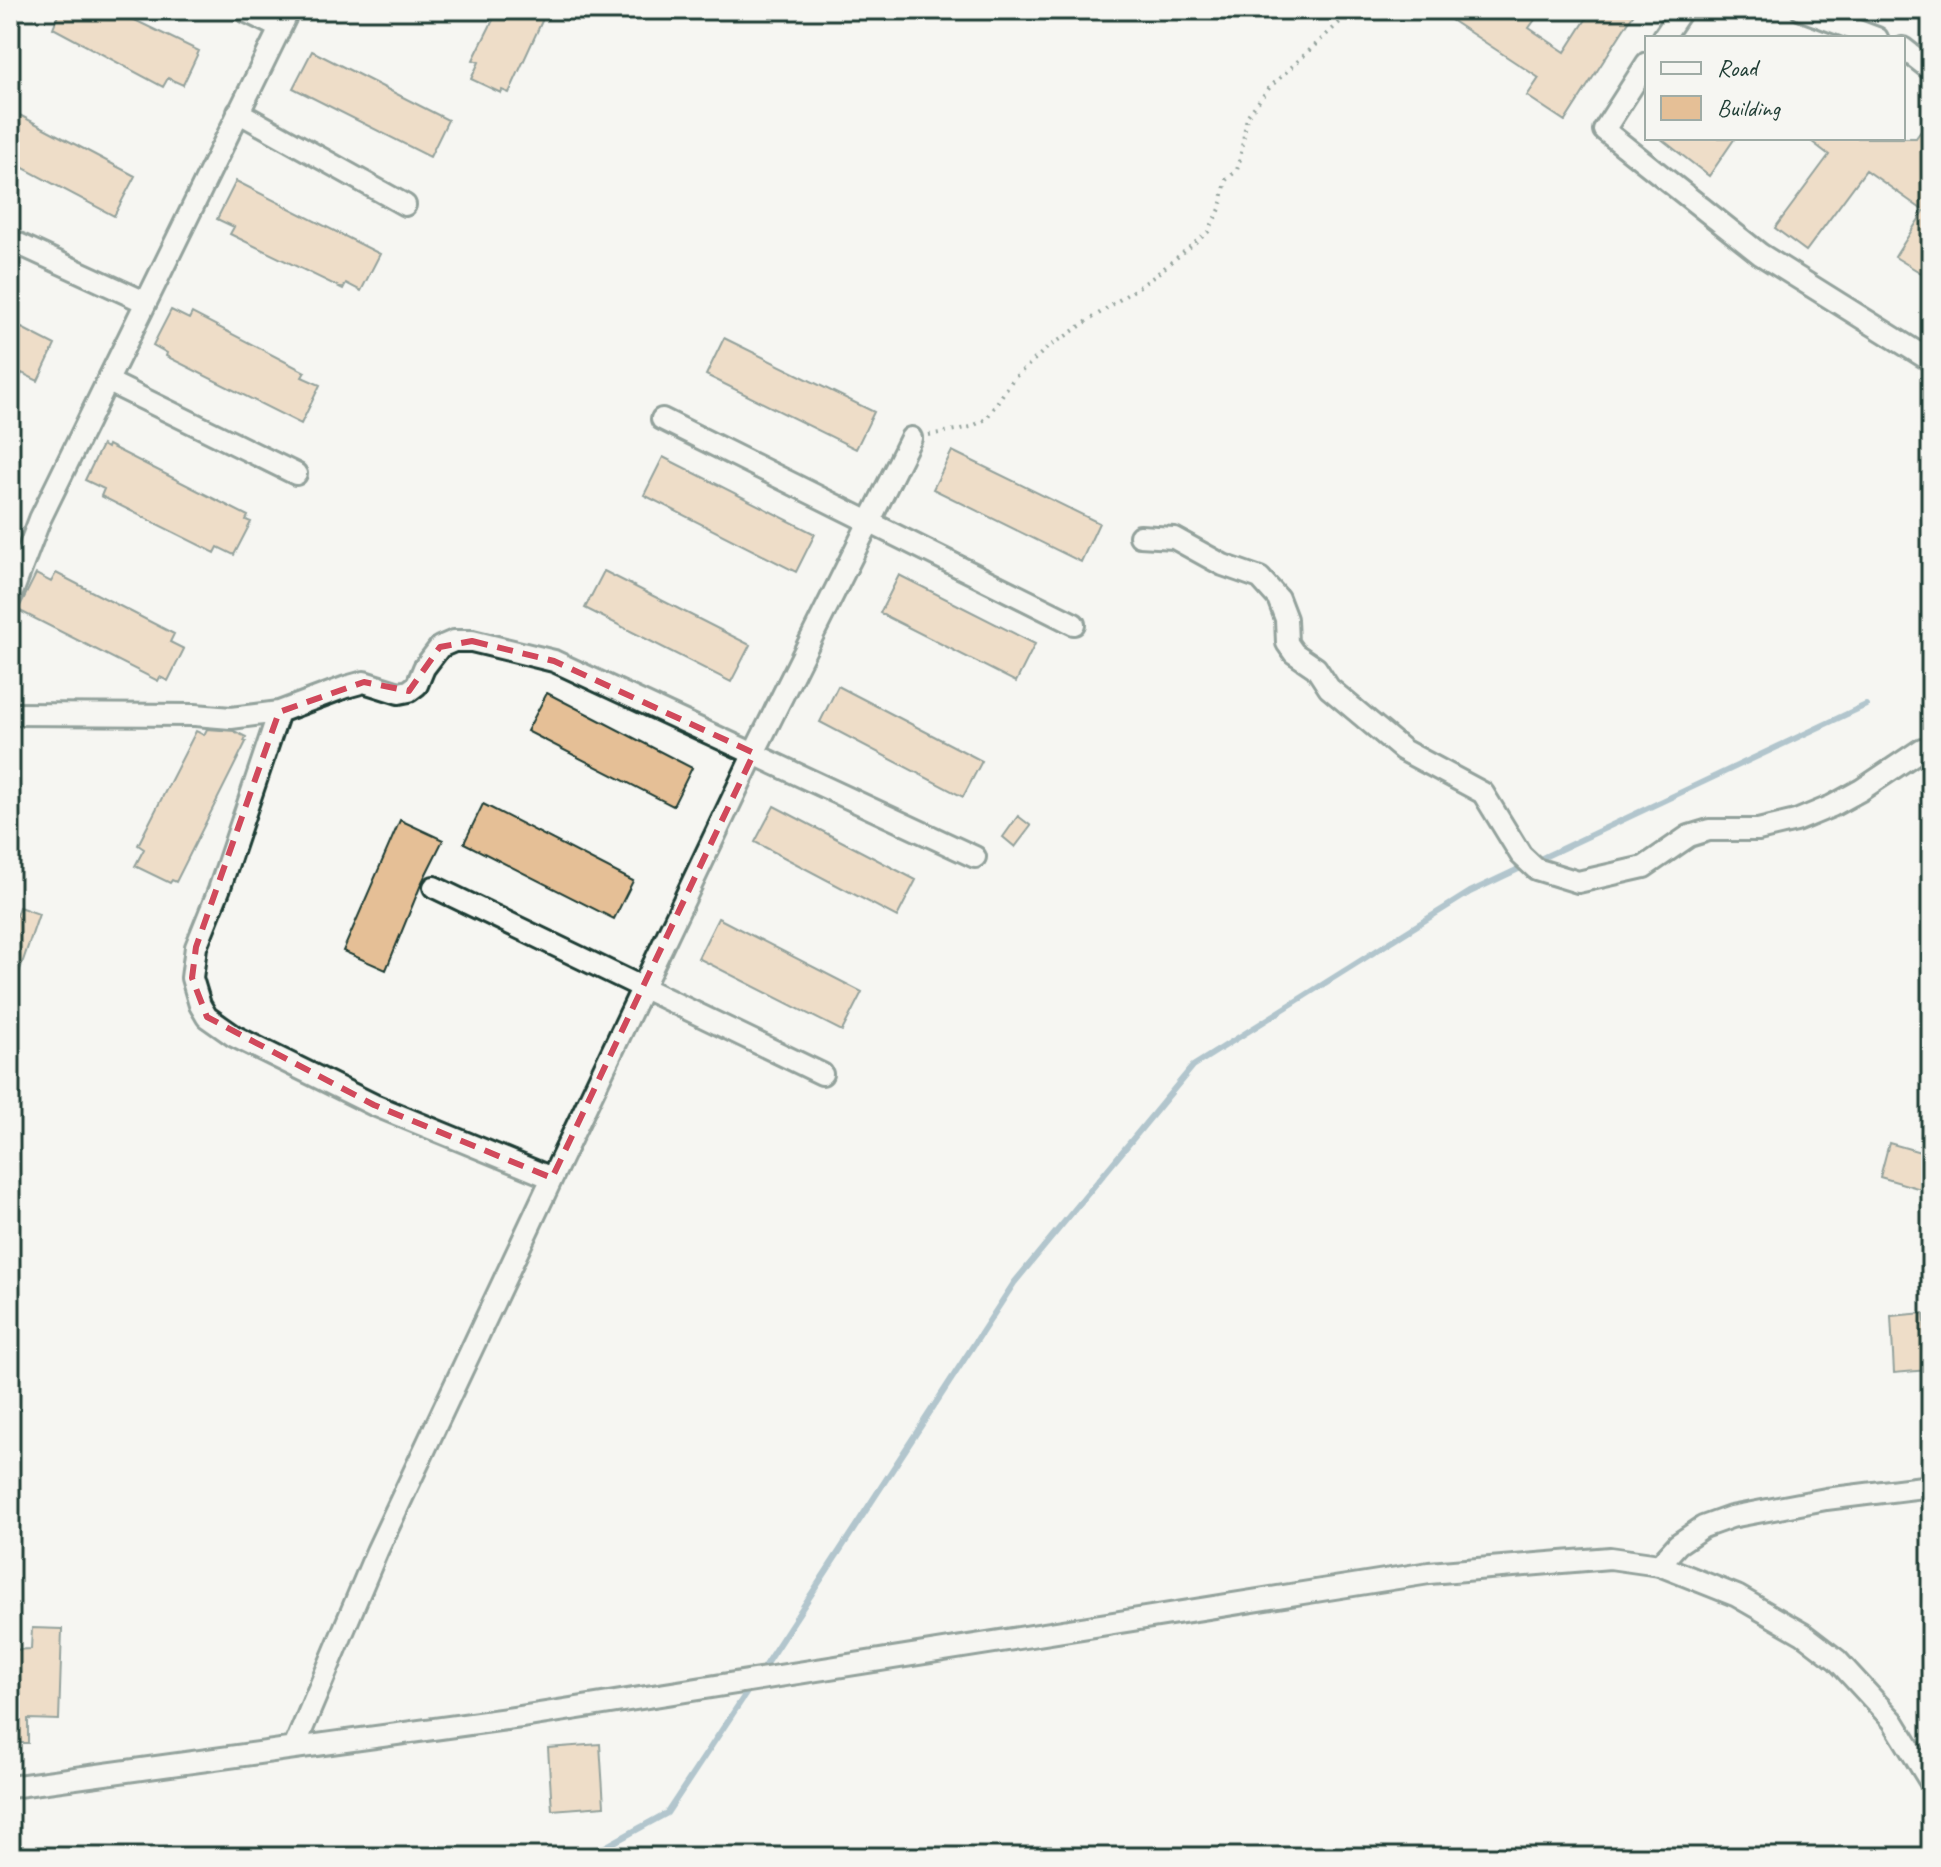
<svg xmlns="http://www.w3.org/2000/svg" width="1941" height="1867" font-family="Caveat,sans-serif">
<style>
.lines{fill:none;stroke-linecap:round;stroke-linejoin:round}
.stream{stroke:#5e8b9f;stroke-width:6}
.building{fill:#e5bf96;stroke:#1f3d34;stroke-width:2}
.minor-casing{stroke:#1f3d34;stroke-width:26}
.path{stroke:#1f3d34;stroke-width:4;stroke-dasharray:2 6;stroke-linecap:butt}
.minor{stroke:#f6f6f2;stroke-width:20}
.marked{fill:none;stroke:#d1495b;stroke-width:6;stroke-dasharray:16 10;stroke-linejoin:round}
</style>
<rect width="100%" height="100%" fill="#f6f6f2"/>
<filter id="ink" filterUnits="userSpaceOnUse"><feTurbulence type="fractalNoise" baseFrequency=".0125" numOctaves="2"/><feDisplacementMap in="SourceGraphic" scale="16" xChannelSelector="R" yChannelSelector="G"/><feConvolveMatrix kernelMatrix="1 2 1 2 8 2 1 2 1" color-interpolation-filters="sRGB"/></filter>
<g filter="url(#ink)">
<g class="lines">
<!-- stream -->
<path class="stream" d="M760 1673 1014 1283 1193 1066 1470 892 1866 705
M587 1857 667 1813 751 1686"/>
</g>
<!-- building -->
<path class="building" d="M60 10H114L199 51 183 85 168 78 163 87 53 28Z
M498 10H547L509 93 502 90 501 93 471 79 479 62 473 60Z
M1436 10H1542L1529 28 1565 52 1592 10H1636L1565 121 1527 96 1539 78Z
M312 51 448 120 430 157 293 88Z
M10 110 135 176 114 216 10 161Z
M1931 117V279L1895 257 1924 211 1866 170 1806 251 1775 228 1829 155 1807 138H1916Z
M1660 138H1735L1709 176Z
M236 181 380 254 361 291 346 283 343 289 230 234 234 227 217 219Z
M171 310 189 319 192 313 305 372 302 377 320 385 301 424 166 356 167 353 153 345Z
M10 322 55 345 38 381 22 373 10 399Z
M724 338 874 412 856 449 706 375Z
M102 445 107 448 108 445 248 516 246 520 251 522 234 555 218 547 215 553 101 496 104 489 85 480Z
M952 451 1099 523 1081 562 933 489Z
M663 457 815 534 796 572 644 495Z
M604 571 750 645 731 682 585 608Z
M56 573 174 634 170 642 184 649 168 681 160 677 158 681 18 610 36 574 51 582Z
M899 575 1035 644 1016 682 880 613Z
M838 686 982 761 963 797 820 722Z
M547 693 692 768 673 806 527 731Z
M207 729 234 731 246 737 244 741 246 742 176 882 172 880 170 883 135 866 144 849 138 845 196 731 204 735Z
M483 804 633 881 614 919 464 843Z
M774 806 916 880 897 917 755 842Z
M1018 816 1031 826 1015 847 1003 837Z
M400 820 443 840 422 882 386 970 343 951Z
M19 907 39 914 13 990H10V933Z
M718 918 862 992 842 1031 698 958Z
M1889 1143 1931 1155V1192L1880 1177Z
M1924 1313 1928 1370 1894 1373 1891 1316Z
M32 1628 62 1629 59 1720 28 1719V1743H10V1650L31 1649Z
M600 1744 604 1806 552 1810 548 1748Z"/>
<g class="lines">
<!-- minor casing -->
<g class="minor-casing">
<path id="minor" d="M243 10 280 28
M1802 10 1877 38
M1663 38 1682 10
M1903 48 1931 70
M1647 63 1604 130 1760 254 1931 361
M238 112 405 205
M10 240 145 302
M107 381 296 474
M662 419 1074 624
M1140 536 1174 538 1223 565 1260 578 1278 598 1286 619 1287 643 1294 653 1316 668 1329 688 1403 750 1483 793 1521 855 1536 869 1578 882 1644 867 1689 836 1709 830H1758L1796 821 1832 806 1861 790 1922 749 1931 756
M10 598 40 519 289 10
M279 712 219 890 196 947 192 978 200 1005 207 1017 234 1036 374 1105 552 1178
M10 714 195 715 231 718 279 712 346 687 364 682 399 693 409 691 417 685 424 668 440 647 454 641H472L554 661 975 857
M434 887 822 1074
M1659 1565 1678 1544 1703 1527 1731 1517 1826 1499 1931 1486
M294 1748 377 1551 552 1178 754 753 911 438
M10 1787 521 1717 1429 1573 1610 1558 1659 1565 1737 1596 1803 1634 1837 1660 1893 1721 1931 1783"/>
</g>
<!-- path -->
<path class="path" d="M929 435 971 427 986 419 1013 379 1046 349 1152 278 1208 232 1220 209 1226 180 1237 170 1240 159 1247 116 1270 87 1340 22 1366 10"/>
<!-- minor -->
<use href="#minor" class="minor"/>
</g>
</g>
<!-- marked area -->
<path d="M0 0H1941V1867H0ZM472 641 554 661 754 753 552 1178 374 1105 207 1017 192 978 196 947 279 712 364 682 409 691 440 647Z" fill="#f6f6f2" fill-opacity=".55" fill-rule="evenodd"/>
<path class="marked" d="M472 641 554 661 754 753 552 1178 374 1105 207 1017 192 978 196 947 279 712 364 682 409 691 440 647Z"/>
<!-- margin -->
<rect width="1941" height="1867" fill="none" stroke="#f6f6f2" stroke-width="40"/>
<rect x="20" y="20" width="1901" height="1827" fill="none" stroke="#1f3d34" stroke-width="3" filter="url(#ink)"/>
<!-- legend -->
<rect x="1645" y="36" width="260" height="104" fill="#f6f6f2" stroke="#a0aca6" stroke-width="2"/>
<rect x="1661" y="62" width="40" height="12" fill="#f6f6f2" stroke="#a0aca6" stroke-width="2"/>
<text x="1717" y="76" font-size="24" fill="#1f3d34">Road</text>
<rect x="1661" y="96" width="40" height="24" fill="#e5bf96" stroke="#a0aca6" stroke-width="2"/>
<text x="1717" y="116" font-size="24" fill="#1f3d34">Building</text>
</svg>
